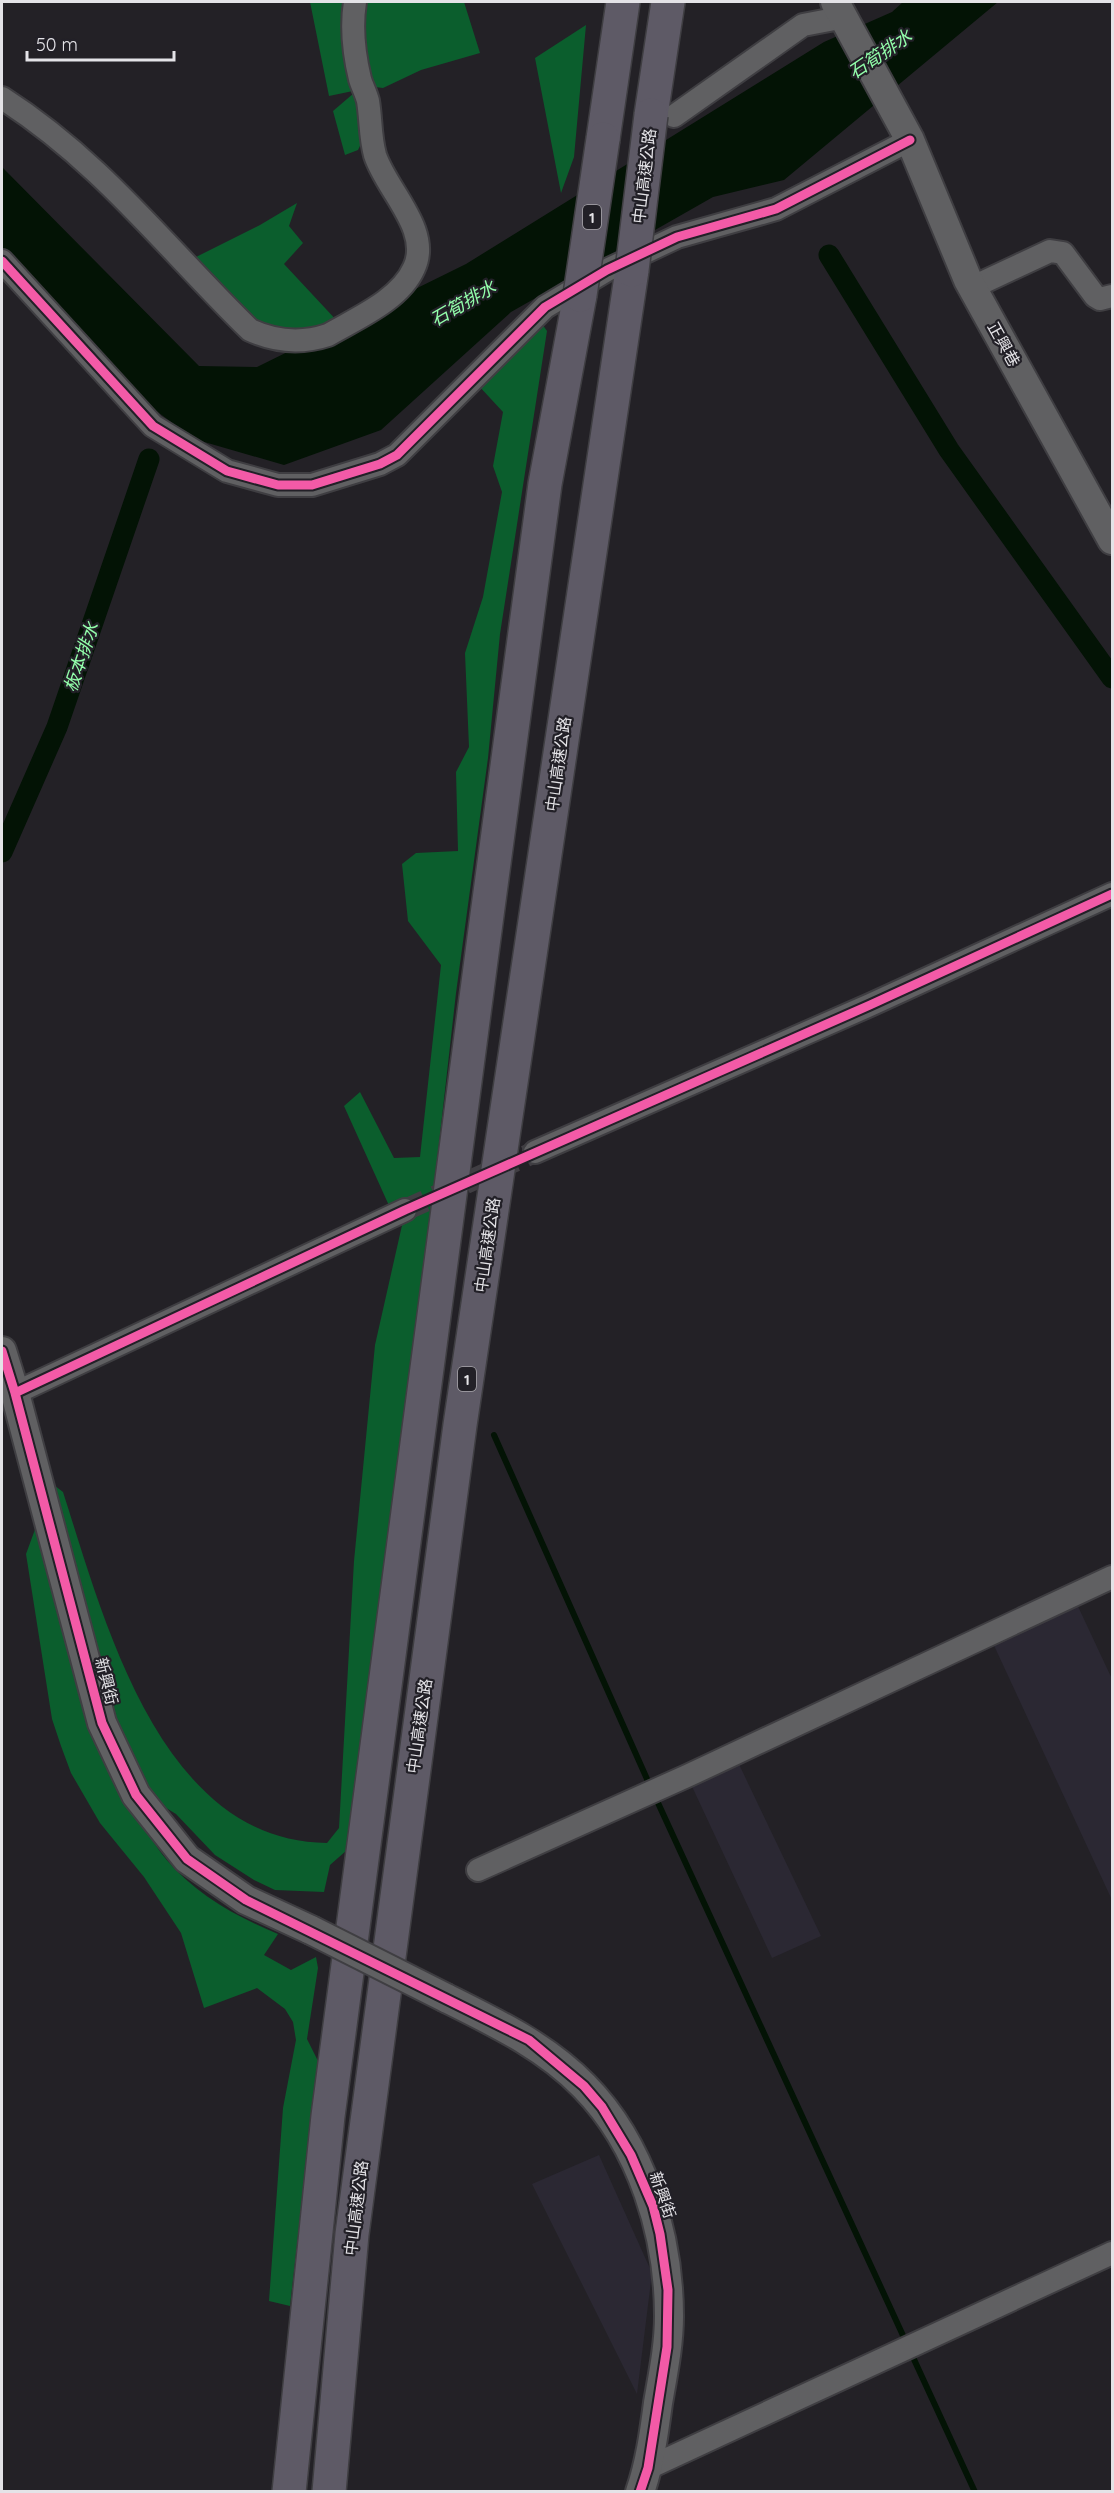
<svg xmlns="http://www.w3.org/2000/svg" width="1114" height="2493" font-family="Quicksand,'Noto Sans TC',sans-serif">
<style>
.built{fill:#2b2833}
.forest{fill:#0b5e2d}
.water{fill:#031305}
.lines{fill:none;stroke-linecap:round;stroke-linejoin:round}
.stream{stroke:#031305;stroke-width:6}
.canal{stroke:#031305;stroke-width:21}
.minor-tunnel{stroke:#403e43;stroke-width:22;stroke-dasharray:22 11;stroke-linecap:butt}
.minor-casing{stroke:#3f3e42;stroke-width:26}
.tertiary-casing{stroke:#3f3e42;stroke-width:32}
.motorway-casing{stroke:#3f3e42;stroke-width:36}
.minor{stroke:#606062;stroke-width:22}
.tertiary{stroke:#606062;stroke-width:28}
.motorway{stroke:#5e5a66;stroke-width:33}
.tertiary-bridge-casing{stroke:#3f3e42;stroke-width:32;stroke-linecap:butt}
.motorway-bridge-casing{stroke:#3f3e42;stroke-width:36;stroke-linecap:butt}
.tertiary-bridge{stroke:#606062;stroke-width:28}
.motorway-bridge{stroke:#5e5a66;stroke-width:33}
.cycleway-casing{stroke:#222027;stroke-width:13}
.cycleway{stroke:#f35aa7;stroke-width:9}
.labels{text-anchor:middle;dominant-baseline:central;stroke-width:4.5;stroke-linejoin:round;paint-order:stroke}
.shield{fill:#222027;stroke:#aaa8ad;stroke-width:1.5}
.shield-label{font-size:15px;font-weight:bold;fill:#e4e3e7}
.street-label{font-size:16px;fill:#e4e3e7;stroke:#222027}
.water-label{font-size:18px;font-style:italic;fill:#93ffab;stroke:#222027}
</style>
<rect width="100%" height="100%" fill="#232126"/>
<!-- built -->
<path class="built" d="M1075 1600 1112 1679V1900L991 1639Z
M736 1758 821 1936 772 1958 689 1780Z
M599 2155 652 2273 637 2394 532 2184Z"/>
<!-- forest -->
<path class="forest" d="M310 2H347L353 91 329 96Z
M363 2H464L480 53 421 70 383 88 375 87 366 72Z
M586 25 574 157 561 193 535 58Z
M354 93 368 130 358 150 345 155 333 111Z
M297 203 289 226 303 243 284 264 339 323 298 334 256 325 194 258 260 225Z
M540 321 547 331 500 634 488 758 456 993 436 1170 347 1850 330 1865 324 1892 275 1890 254 1880 215 1855 176 1814 153 1800 125 1750 46 1479 63 1492C104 1619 160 1842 327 1843L339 1828 354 1561 375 1345 405 1212 391 1210 344 1106 360 1092 394 1158 420 1157 441 965 408 921 402 864 416 853 458 851 456 772 469 747 465 653 483 597 502 492 493 466 503 412 478 385Z
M37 1524 137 1816C147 1830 155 1846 166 1859 195 1894 237 1917 278 1934L264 1955 291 1970 316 1957 318 1968 307 2039 318 2061 290 2306 269 2301 283 2108 296 2040 293 2022 285 2009 257 1988 204 2008 181 1933 144 1877 100 1823 71 1773 61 1746 52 1719 26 1554Z"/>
<!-- water -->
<path class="water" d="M903 2H998L784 180 713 197 511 312 381 430 284 465 194 439 151 407 2 261V167L199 366 257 367 466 264 824 42 892 12Z"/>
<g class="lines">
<!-- stream -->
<path class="stream" d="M494 1435 647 1779 975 2492"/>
<!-- canal -->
<path class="canal" d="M829 255 949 450 1112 678
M2 852 57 727 149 459"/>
<!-- minor-tunnel -->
<path class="minor-tunnel" d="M405 1210 535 1152"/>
<!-- minor casing -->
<g class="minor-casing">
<path id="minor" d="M2 98C102 162 166 248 250 330 276 342 301 344 328 335 357 318 400 300 414 268 432 230 386 190 375 155 370 137 371 119 368 101 366 93 362 86 360 79 354 54 351 27 355 2
M674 116 803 25 845 17
M2 261 153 426 227 471 278 485H312L380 464 397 455 545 307 607 270 677 237 776 209 910 140
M973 287 1050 251 1063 253 1095 296 1100 299 1112 296
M535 1152 870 1005 1112 894
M15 1393 405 1210
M478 1870 687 1776 1112 1577
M648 2468 1112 2253"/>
</g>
<!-- tertiary casing -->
<g class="tertiary-casing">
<path id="tertiary" d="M835 2 910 140 968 280 1112 540
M2 1351 15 1393 102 1723 136 1795 187 1859 246 1900 311 1930
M446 1998C496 2023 545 2046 584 2086 642 2145 669 2235 669 2316 669 2345 663 2374 658 2403 654 2433 650 2463 640 2492"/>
</g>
<!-- motorway casing -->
<g class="motorway-casing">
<path id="motorway" d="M651 115 668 2
M603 139 623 2
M289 2492 328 2116 487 915 545 484 580 295
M329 2492 352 2234 460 1425 632 270"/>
</g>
<!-- minor -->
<use href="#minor" class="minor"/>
<!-- tertiary -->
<use href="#tertiary" class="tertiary"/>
<!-- motorway -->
<use href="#motorway" class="motorway"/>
<!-- tertiary-bridge casing -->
<g class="tertiary-bridge-casing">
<path id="tertiary-bridge" d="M311 1930 446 1998"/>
</g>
<!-- motorway-bridge casing -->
<g class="motorway-bridge-casing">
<path id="motorway-bridge" d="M632 270 651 115
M580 295 603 139"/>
</g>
<!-- tertiary-bridge -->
<use href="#tertiary-bridge" class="tertiary-bridge"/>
<!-- motorway-bridge -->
<use href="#motorway-bridge" class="motorway-bridge"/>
<!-- cycleway casing -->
<g class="cycleway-casing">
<path id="cycleway" d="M2 261 153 426 227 471 278 485H312L380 464 397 455 545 307 607 270 677 237 776 209 910 140
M2 1351 15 1393 102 1723 136 1795 187 1859 246 1900 529 2040 584 2086 602 2107 631 2155 653 2206 660 2234 668 2290 667 2347 648 2468 640 2492
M15 1393 405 1210 870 1005 1112 894"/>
</g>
<!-- cycleway -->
<use href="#cycleway" class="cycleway"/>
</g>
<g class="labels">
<!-- shield labels -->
<g class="shield">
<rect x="583" y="205" width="18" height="24" rx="4.5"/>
<rect x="458" y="1367" width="18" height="24" rx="4.5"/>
</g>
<g class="shield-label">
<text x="592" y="217">1</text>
<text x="467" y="1379">1</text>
</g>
<!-- street labels -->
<g class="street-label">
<text transform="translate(644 176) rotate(-83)">中山高速公路</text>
<text transform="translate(1004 344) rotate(61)">正興巷</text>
<text transform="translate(558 764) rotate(-82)">中山高速公路</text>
<text transform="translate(487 1245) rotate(-82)">中山高速公路</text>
<text transform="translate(107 1681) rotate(76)">新興街</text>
<text transform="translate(419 1726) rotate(-82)">中山高速公路</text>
<text transform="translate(663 2195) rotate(71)">新興街</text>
<text transform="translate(356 2208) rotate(-83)">中山高速公路</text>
</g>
<!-- water labels -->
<g class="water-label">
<text transform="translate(880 54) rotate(-34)">石筍排水</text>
<text transform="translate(463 303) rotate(-30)">石筍排水</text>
<text transform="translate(81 657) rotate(-71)">板本排水</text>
</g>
</g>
<!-- border -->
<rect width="1114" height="2493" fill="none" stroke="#e4e3e7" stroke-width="6"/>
<!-- scale -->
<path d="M27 51v9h147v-9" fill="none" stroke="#e4e3e7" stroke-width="3"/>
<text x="36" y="51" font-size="18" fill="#e4e3e7" stroke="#222027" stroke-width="4.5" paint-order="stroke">50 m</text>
</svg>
